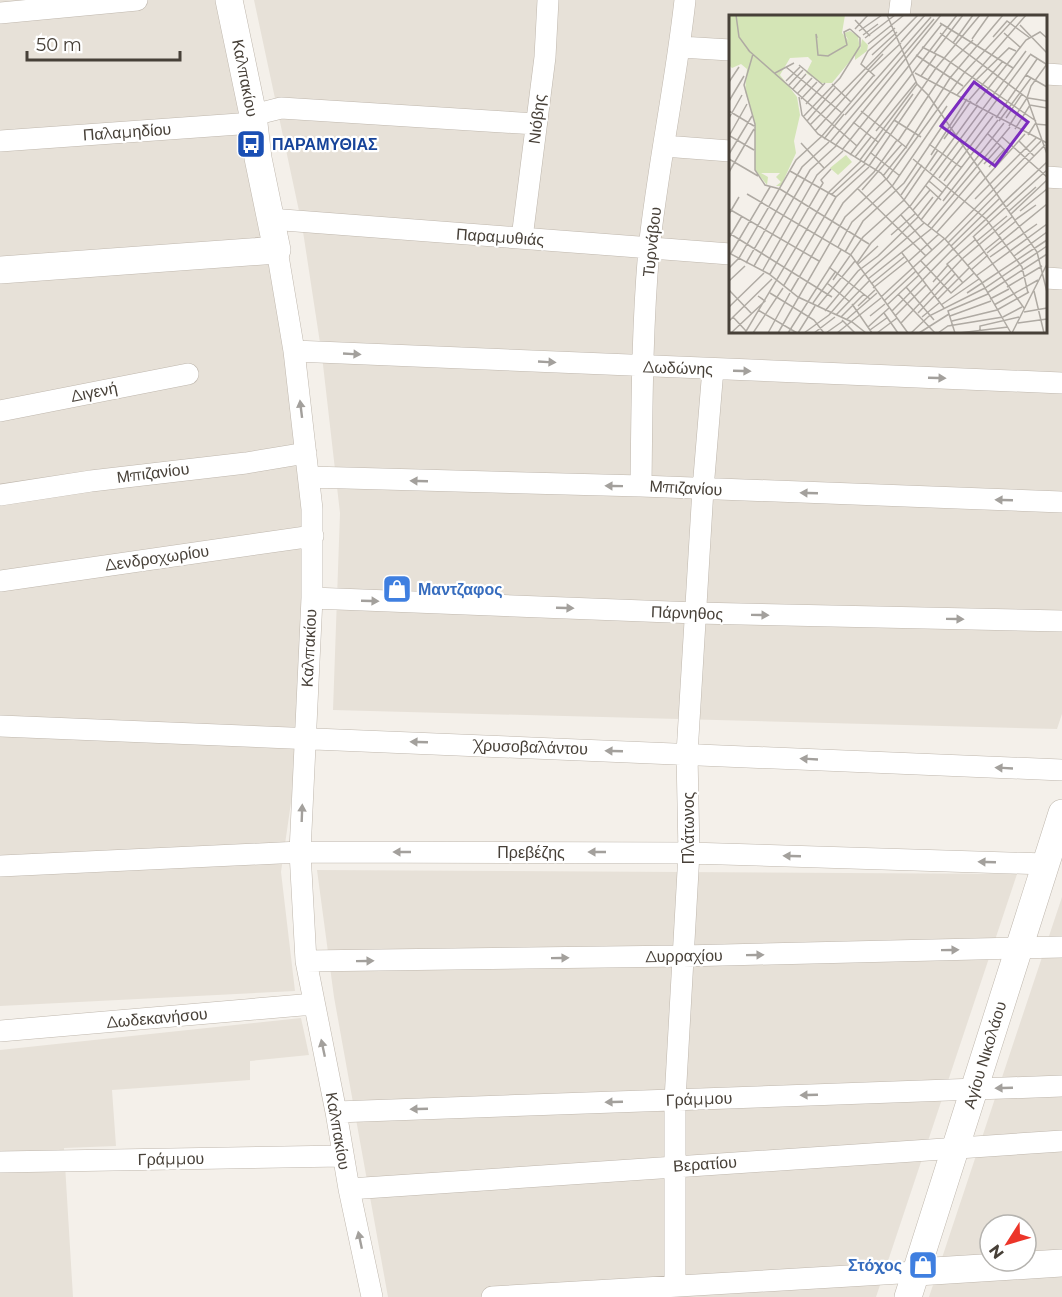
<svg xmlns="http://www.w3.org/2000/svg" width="1062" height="1297" font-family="Montserrat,sans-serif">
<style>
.residential{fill:#e7e1d8;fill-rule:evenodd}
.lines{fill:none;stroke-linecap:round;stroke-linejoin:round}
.minor-casing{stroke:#bfb7ad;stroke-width:22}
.tertiary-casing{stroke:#bfb7ad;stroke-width:28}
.minor{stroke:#fff;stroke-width:21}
.tertiary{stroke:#fff;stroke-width:27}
.oneway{fill:#a3a09c}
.labels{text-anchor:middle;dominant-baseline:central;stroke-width:4.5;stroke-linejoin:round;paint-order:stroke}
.street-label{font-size:16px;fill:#474038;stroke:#fff}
.transit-label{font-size:16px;font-weight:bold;fill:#164399;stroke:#fff;text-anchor:start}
.shop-label{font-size:16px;font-weight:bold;fill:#366cbe;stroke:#fff;text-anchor:start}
.inset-road{fill:none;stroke:#afaaa3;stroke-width:1.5}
.view{fill:#7b2cbf;fill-opacity:0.15;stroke:#7b2cbf;stroke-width:3}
.inset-edge{fill:none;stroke:#474038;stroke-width:3}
</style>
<rect width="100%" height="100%" fill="#f4f0ea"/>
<!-- residential -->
<path class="residential" d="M0 0H234L303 467 299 747 281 872 295 991 0 1006Z
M254 0H1062V714L1057 729 333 710 340 513 322 356 302 225ZM730 16H1046V332H730Z
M317 870 1017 874 876 1297H388L334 997Z
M1062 897V1297H929ZM990 1225H1026V1261H990Z
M301 1018 309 1055 250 1061V1080L112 1090 116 1146 64 1148 73 1297H0V1050Z"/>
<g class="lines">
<!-- minor casing -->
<g class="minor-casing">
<path id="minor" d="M0 13 137 0
M899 16 901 0
M680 47 730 50
M1046 74 1062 75
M253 115 281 108 536 124
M0 141 253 123
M664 146 730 151
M1046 177 1062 178
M270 219 730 254
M522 238 545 57 548 0
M277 250 294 351 312 509V598L300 852 306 961 336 1112 349 1189 372 1297
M1046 278 1062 279
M294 351 1062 383
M0 411 188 374
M310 477 641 486 1062 502
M641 486C642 407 642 328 649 249 658 165 676 83 685 0
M0 495 91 481 246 463 306 453
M0 581 313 536
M312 598 696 613 1062 621
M0 726 1062 770
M0 866 300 852 689 853 1045 864
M306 961 683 956 1062 947
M0 1031 314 1004
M336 1112 1062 1086
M0 1162 342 1156
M349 1189 1062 1141
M675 1286V1100L689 853 687 754 703 489 713 369
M492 1297 917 1272"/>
</g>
<!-- tertiary casing -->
<g class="tertiary-casing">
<path id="tertiary" d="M0 270 277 250 258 158 253 115 229 0
M917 1272 1062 1263
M908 1297 1062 813"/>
</g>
<!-- minor -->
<use href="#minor" class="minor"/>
<!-- tertiary -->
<use href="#tertiary" class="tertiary"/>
</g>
<!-- one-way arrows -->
<defs><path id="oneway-solid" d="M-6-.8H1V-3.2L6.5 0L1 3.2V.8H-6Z" transform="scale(1.5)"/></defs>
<g class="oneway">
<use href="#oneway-solid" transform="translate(352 354) rotate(3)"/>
<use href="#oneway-solid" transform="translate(547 362) rotate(3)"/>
<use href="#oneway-solid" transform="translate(742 371) rotate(2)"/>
<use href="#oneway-solid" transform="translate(937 378) rotate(2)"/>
<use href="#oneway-solid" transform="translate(301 409) rotate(-97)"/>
<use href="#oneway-solid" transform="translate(419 481) rotate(-178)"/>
<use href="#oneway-solid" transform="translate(614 486) rotate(-179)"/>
<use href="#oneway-solid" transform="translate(809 493) rotate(-178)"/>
<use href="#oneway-solid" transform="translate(1004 500) rotate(-178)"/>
<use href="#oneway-solid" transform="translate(370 601) rotate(2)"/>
<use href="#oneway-solid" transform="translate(565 608) rotate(2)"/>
<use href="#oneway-solid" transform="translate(760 615) rotate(1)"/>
<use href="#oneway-solid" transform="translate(955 619) rotate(1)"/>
<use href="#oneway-solid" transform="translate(419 742) rotate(-178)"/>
<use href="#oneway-solid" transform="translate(614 751) rotate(-178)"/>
<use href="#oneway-solid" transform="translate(809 759) rotate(-177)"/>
<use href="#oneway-solid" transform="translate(1004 768) rotate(-177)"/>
<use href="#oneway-solid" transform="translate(302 813) rotate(-88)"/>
<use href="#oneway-solid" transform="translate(402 852) rotate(-180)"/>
<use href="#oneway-solid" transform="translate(597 852) rotate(-180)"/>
<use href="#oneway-solid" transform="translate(792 856) rotate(-178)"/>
<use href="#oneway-solid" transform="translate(987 862) rotate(-178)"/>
<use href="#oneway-solid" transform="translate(950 950) rotate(-1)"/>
<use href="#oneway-solid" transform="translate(755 955) rotate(-1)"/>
<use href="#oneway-solid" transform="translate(560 958) rotate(-1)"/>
<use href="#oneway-solid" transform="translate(365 961) rotate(-1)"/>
<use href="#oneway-solid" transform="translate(323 1048) rotate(-102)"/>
<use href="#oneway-solid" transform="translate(1004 1088) rotate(178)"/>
<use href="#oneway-solid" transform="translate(809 1095) rotate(178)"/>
<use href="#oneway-solid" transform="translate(614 1102) rotate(178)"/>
<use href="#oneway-solid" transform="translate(419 1109) rotate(178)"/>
<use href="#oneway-solid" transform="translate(360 1240) rotate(-102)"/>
</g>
<!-- icons -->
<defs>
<g id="bus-square" transform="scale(1.5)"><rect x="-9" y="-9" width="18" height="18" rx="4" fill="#1a4fb4" stroke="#fff"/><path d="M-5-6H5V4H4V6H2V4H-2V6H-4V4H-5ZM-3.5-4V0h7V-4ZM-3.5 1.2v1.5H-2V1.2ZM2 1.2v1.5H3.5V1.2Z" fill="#fff"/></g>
<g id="shop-square" transform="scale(1.5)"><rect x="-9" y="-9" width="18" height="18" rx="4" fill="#3f7fe0" stroke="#fff"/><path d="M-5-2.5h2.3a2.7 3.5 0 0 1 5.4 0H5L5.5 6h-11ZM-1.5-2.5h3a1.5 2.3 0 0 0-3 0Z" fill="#fff"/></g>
</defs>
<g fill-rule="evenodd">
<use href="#bus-square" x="251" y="144"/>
<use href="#shop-square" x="397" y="589"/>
<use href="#shop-square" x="923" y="1265"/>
</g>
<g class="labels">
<!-- street labels -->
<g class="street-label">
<text transform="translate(245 78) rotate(79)">Καλπακίου</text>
<text transform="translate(537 119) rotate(-83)">Νιόβης</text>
<text transform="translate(127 132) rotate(-4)">Παλαμηδίου</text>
<text transform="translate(500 237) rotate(4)">Παραμυθιάς</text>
<text transform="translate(652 242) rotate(-84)">Τυρνάβου</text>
<text transform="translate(678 368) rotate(2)">Δωδώνης</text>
<text transform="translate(94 392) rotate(-11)">Διγενή</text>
<text transform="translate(153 473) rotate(-7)">Μπιζανίου</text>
<text transform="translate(686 488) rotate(3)">Μπιζανίου</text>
<text transform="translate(157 558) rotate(-8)">Δενδροχωρίου</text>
<text transform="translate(687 613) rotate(2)">Πάρνηθος</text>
<text transform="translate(309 648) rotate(-87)">Καλπακίου</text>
<text transform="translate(531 747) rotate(2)">Χρυσοβαλάντου</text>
<text transform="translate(688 828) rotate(-90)">Πλάτωνος</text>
<text x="531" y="852">Πρεβέζης</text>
<text transform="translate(684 956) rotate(-1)">Δυρραχίου</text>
<text transform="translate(157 1018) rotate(-5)">Δωδεκανήσου</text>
<text transform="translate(985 1055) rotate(-73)">Αγίου Νικολάου</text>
<text transform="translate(699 1099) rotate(-2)">Γράμμου</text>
<text transform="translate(338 1131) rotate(80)">Καλπακίου</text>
<text transform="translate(171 1159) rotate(-1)">Γράμμου</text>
<text transform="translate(705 1164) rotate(-4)">Βερατίου</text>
</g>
<!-- transit labels -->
<g class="transit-label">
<text x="272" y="144">ΠΑΡΑΜΥΘΙΑΣ</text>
</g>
<!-- shop labels -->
<g class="shop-label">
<text x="418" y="589">Μαντζαφος</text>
<text x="902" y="1265" text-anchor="end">Στόχος</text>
</g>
</g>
<!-- overview -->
<g transform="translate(729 15)">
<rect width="318" height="318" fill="#f4f0ea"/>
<path d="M0 0H116L113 18 120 26 115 18 121 16 129 21 131 35 133 24 139 30 138 36 126 45V40L103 68H92L77 58 83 46 79 42 61 43 51 60 68 82 71 100 65 126 67 138 52 171H47L52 167 47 162 51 158H32L39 162 38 170 26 155V109L16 76 18 54 12 49 3 53 0 50ZM117 140 123 147 109 160 101 153Z" fill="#d4e5b6"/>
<path class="inset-road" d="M7 0 10 22 21 37M158 0 188 69 199 80 308 237 318 277M126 5 141 21M211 8 284 53M291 10 318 38M126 14 139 0M130 16 153 0M211 18 298 83M275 18 292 33M134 20 149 9M264 22 278 6 301 23M88 23 87 19 89 40 99 41 118 30 115 17 121 14M136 23 166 0M243 24 260 0M172 27 196 0M224 28 244 0M139 29 175 0M193 32 215 43 307 106M19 35 128 131M205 38 234 0M24 39 15 70 26 109V155L36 170 51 174 140 229M301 39 317 49M143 40 168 17M187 40 234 71M318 49 302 71 298 83 318 139M70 50 94 70M57 52 113 98M139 55 154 39M141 57 172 28M46 58 65 48M186 58 318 128M297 60 318 72M146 61 132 49 139 36 166 13M192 61 207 40M57 66 71 52M246 66 280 33 287 36M0 67 10 52M103 69 122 87M60 70 74 55M64 74 77 59M68 79 83 63M228 80 297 0M70 82 73 100 89 119 152 158 193 206 216 224 252 266 282 318M299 83 318 86M72 84 88 67M240 85 274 46M0 86 15 61M77 89 96 68M247 89 297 25 311 17 318 23M0 96 25 111M132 96 178 133M116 100 202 2M74 102 111 63 131 31V23L121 14M0 103 13 80M267 103 308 44M277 103 293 79M165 105 192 122M78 106 106 73M270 106 302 63M124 107 149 127M81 110 189 0M280 111 298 83M286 114 301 90 318 93M86 116 140 55M147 116 187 67M259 119 279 138M299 120 306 109 318 110M0 121 18 89M1 121 25 135M273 122 318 162M95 124 115 99M215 124 242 86M169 126 222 47 244 25M290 126 305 141M101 127 205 4M72 128 95 153M200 129 233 153M106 131 212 0M177 132 221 63 274 0M113 135 213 9M142 138 171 161M0 139 23 101M121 140 228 0M202 140 238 84M126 142 142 122M0 144 29 161M184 144 257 204 293 252 299 278M131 145 188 69M135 147 184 79M255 149 272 130M140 151 207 53 251 0M260 152 276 134M61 156 107 182M201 156 249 90M0 157 25 114M154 161 177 132M210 163 301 40M157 165 235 58 289 0M200 166 214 178M215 166 264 101M197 171 212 185M128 173 197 241M133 175 173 129M18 179 122 240 179 318M102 180 136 149M172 180 193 150M246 184 307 123M214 186 275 108M0 194 90 246M184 195 201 175M280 196 307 172M291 196 318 174M0 199 10 182M282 199 318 165M172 200 203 235M189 201 204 182M192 205 269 105M286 205 307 190M199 210 281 112M208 217 296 119M0 218 103 282M162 220 187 198M270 220 287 206M244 221 295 293M245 221 318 155M0 223 13 201M216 224 312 126M248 226 278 201M219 228 316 130M222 231 271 183M109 232 123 207 164 170 218 91M224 235 318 147M256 235 272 222M116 237 134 206 175 168 233 82M0 238 40 259 69 282 123 307 137 318M2 238 41 172M173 238 215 293M258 238 318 189M285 241 318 217M261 242 308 209M192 246 222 278 245 258M179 247 210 219M17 248 73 152 100 127M128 248 142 228 182 190 297 36M129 249 149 231M25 251 81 155 107 131M238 251 256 236M100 252 141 284M0 253 10 243 67 145 93 121 145 60M34 255 88 160 114 136M242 255 259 240M41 259 94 168 92 165 102 154M189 259 220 229M247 261 318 209M139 264 202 214 252 155M104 265 134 222 175 185 209 135M0 266 16 251M204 267 219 250M98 268 121 287M234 268 218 249 247 224M142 269 175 242M55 270 107 182 140 152M177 272 205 305M278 272 313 251M144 273 178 246M0 275 23 299M62 276 114 188 145 157 168 125M305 276 315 318M41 278 85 305 95 318M238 278 318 225M258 278 318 239M169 279 206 318M152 282 215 224M261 284 280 274M208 285 240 253M155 286 187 256M84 288 107 256M123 289 143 318M158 290 190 260M212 290 250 264M265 290 309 265M89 291 126 246M129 291 146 275M0 292 35 258M29 295 68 318M96 296 129 256 149 241 189 202M163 296 224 234M295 297 318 293M155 298 169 318M189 298 226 259M107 300 140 266M141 301 156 289M166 301 197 270M221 301 262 286M4 302 17 316M112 302 135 279M193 302 210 288M118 304 148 278M113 305 126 318M0 306 43 264M223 306 268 295 300 277M172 308 233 244 284 201M289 308 318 304M139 312 160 293M141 315 159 302M251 317V311L290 302M2 318 36 286 29 281M16 318 100 177 132 146M24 318 54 273M39 318 61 278M49 318 116 202 157 164M59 318 112 235M69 318 86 291M75 318 100 300 134 261 195 208M85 318 106 302M97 318 114 306M108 318 152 283M148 318 168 303M182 318 200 301 256 273 318 231M190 318 220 299M209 318 219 311 274 302 293 292M226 318 219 296 259 279M230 318 279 312M283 318 318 249"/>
<path class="view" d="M245 67 299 107 266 151 212 111Z"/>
<rect width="318" height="318" class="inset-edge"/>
</g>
<!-- north arrow -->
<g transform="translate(1008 1243) rotate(233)"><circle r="28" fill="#ffffff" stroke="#b5b3af" stroke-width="1.5"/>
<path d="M0-4.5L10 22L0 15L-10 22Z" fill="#ec3529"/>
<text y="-9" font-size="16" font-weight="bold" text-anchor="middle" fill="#474038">N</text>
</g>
<!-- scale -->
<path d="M27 51v9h153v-9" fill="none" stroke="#474038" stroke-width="3"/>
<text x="36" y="51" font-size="18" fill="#474038" stroke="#ffffff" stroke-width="4.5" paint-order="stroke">50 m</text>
</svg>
